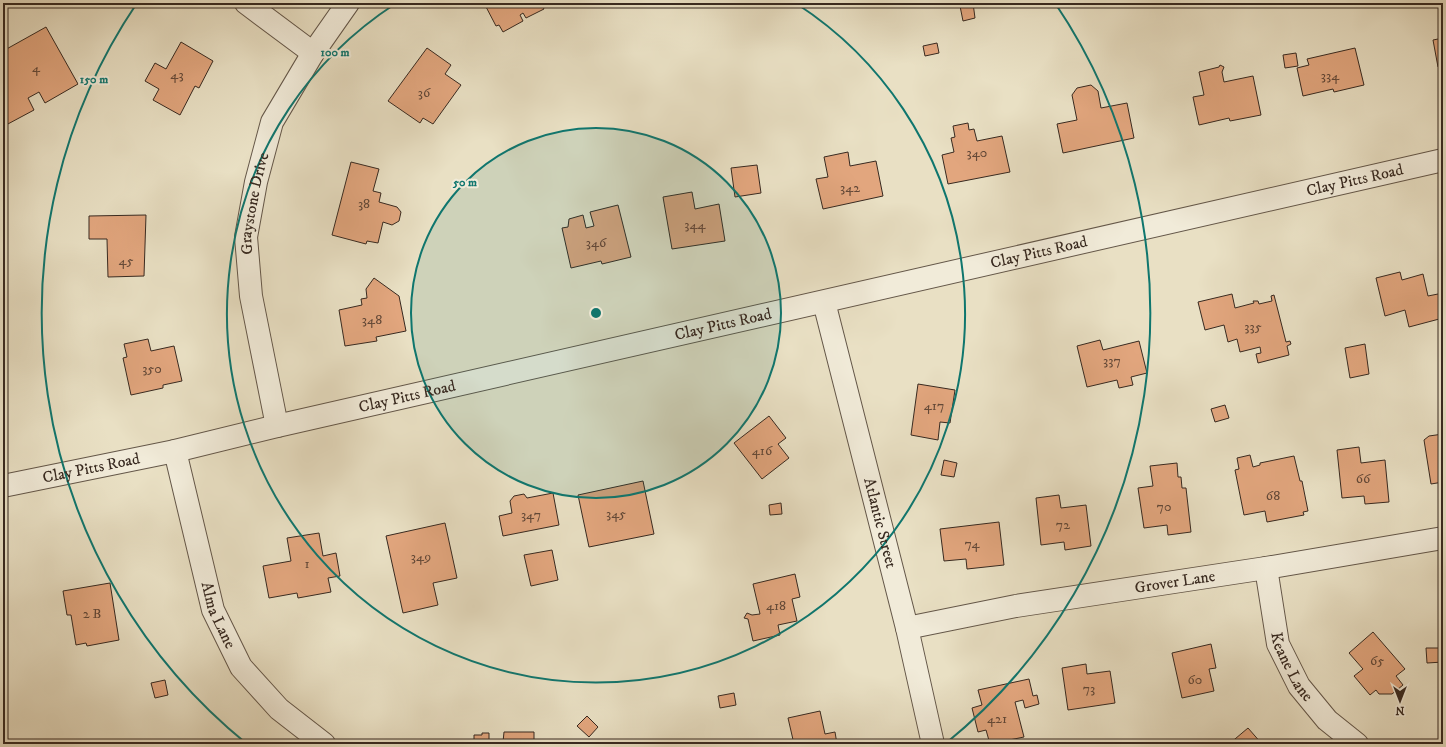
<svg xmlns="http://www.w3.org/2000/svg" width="1446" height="747" font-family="'IM FELL DW Pica',serif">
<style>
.building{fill:#e2a67e;stroke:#372920}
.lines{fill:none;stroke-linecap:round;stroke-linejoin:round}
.minor-casing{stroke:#645749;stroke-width:24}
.tertiary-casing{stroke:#645749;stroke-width:24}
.minor{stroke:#f1ebd9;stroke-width:22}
.tertiary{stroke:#f1ebd9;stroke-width:22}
.ring{fill:none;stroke:#0f766e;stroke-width:2}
.labels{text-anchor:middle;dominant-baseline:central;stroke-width:4;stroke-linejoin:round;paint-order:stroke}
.number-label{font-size:14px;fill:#624838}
.street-label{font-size:16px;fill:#372920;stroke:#f1ebd9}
.centre{fill:#0f766e;stroke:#f1ebd9;stroke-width:2}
.ring-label{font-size:12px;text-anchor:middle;font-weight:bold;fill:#0f766e;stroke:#f1ebd9;stroke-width:4;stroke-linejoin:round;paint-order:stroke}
</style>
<rect width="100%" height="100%" fill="#e9e0c4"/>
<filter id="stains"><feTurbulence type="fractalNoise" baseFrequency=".005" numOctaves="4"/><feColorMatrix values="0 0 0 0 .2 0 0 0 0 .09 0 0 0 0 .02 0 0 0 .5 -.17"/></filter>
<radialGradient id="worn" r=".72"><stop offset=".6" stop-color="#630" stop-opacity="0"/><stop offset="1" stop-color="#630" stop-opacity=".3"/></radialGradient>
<!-- building -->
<path class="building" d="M484 3H541L544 9 526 18 523 13 520 15 523 21 503 32 499 25 496 26Z
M973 3 975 18 963 21 960 6Z
M46 27 78 84 45 103 39 92 28 98 34 110 6 125 3 124V51Z
M1443 38V66L1438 67 1433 40Z
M181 42 213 61 199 88 195 86 180 115 153 100 159 89 145 81 155 63 166 69Z
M937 43 939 53 925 56 923 46Z
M427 48 451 65 445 74 461 85 433 124 423 118 420 123 388 101Z
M1355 48 1364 85 1334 92 1333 89 1303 96 1297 68 1309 65 1307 59Z
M1296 53 1298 66 1285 68 1283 55Z
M1220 65 1224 67 1222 72 1224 82 1253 76 1261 115 1230 121 1229 118 1199 125 1193 97 1204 95 1199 72 1219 67Z
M1091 85 1098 91 1101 108 1127 103 1134 138 1063 153 1057 124 1077 120 1072 95 1077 88Z
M968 123 969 130 974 129 977 141 1002 136 1010 172 948 184 942 155 954 152 951 138 955 137 953 126Z
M848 152 850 166 876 161 883 196 823 209 816 179 828 177 824 157Z
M351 162 379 169 373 191 381 193 379 202 397 207 401 212 399 221 392 225 383 222 378 243 367 241 366 244 332 235Z
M757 165 761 193 735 197 731 168Z
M692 192 695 209 719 204 725 241 672 249 663 197Z
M618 205 631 257 602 264 601 261 571 268 562 228 568 227 569 219 583 215 586 228 594 226 590 212Z
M146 215 144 276 108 277 107 239H89V216Z
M1400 272 1402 280 1423 274 1428 296 1443 293V318L1409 327 1405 310 1385 316 1376 278Z
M374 278 399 296 406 331 376 337 377 341 345 346 339 310 362 305 361 299 367 298 366 289Z
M1232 294 1235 308 1254 303 1253 301H1258L1259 304 1272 301 1271 296 1274 295 1286 342 1290 341 1291 344 1287 346 1289 355 1258 363 1256 354 1261 353 1260 347 1240 352 1237 339 1228 342 1224 325 1205 330 1198 302Z
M148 339 151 351 174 346 182 381 163 385V388L131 395 123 358 127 357 124 344Z
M1100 340 1103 350 1139 341 1147 373 1131 377 1133 385 1119 388 1117 380 1087 387 1077 346Z
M1365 344 1369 374 1350 378 1345 348Z
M918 384 955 390 950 423 940 422 938 440 911 435Z
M1225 405 1229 418 1215 422 1211 409Z
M769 416 786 438 778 444 789 458 762 479 734 443Z
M1443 434V482L1431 484 1424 440 1429 436Z
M1359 447 1361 463 1385 460 1389 502 1365 504 1364 496 1342 498 1337 450Z
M1250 455 1253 467 1260 465V463L1294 456 1300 481H1302L1308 511 1303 512 1304 515 1267 522 1265 511 1244 515 1235 470 1239 469 1237 458Z
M944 460 957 463 954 477 941 475Z
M1177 463 1178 477H1181L1182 488H1186L1191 532 1168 535 1167 525 1144 528 1138 488 1153 486 1150 466Z
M643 481 654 534 589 547 578 495Z
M553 493 559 525 503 536 499 516 512 513 510 501 514 496 524 494 527 498Z
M1059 495 1061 508 1086 505 1091 546 1065 550 1064 542 1041 545 1036 498Z
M781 503 782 514 770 515 769 505Z
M999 522 1004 565 967 569 966 559 944 561 940 529Z
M445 523 457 578 433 583 438 605 403 613 386 536Z
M319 533 323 556 336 553 340 576 328 578 331 592 298 598 297 593 269 598 263 566 291 561 287 538Z
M552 550 558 580 531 586 524 555Z
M795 574 800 597 792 599 797 621 778 625 780 635 753 641 748 619 744 618 747 613 752 615 760 614 753 584Z
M110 583 119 640 87 646 86 643 76 645 71 615H67L63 591Z
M1373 632 1405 669 1396 676 1403 685 1392 694H1379L1376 690 1370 695 1354 676 1363 669 1349 653Z
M1211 644 1216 668 1209 669 1214 691 1182 698 1172 653Z
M1426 648H1443V662L1427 663Z
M1086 664 1087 674 1110 671 1115 703 1068 710 1062 668Z
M1029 679 1033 696 1037 695 1039 704 1025 708 1023 700 1015 702 1024 737 990 744 986 730 978 732 972 708 982 705 978 690Z
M165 680 168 695 155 698 151 683Z
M734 693 736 705 720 708 718 696Z
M820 711 825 734 835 732 837 744H794L788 718Z
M587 716 598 727 589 737 577 726Z
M1248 728 1262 744H1229Z
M504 732H534V744H468V742H474V735H482V733H489V742H503Z"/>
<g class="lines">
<!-- minor casing -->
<g class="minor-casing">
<g id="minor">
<path d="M246 3 313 53"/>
<path id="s1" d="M824 302 907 628 933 744"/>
<path id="s2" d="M277 426 251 296 246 237 256 182 272 122 313 53 348 3"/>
<path id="s3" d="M175 451 213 610 241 667 279 709 324 744"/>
<path id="s4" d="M1266 568 1278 644 1299 686 1327 720 1357 744"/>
<path id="s5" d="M907 628 1016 606 1266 568 1443 538"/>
</g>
</g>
<!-- tertiary casing -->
<g class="tertiary-casing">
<g id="tertiary">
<path id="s6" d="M3 486 175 451 277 426 1443 160"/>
</g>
</g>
<!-- minor -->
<use href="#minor" class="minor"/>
<!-- tertiary -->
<use href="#tertiary" class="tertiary"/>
</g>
<!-- distance rings -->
<circle cx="596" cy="313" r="185" fill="#0f766e" fill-opacity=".12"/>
<g class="ring">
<circle cx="596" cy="313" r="185"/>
<path d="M797 4A369 369 0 1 1 395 4"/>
<path d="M247 744A554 554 0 0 1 137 3M1055 3A554 554 0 0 1 945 744"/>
</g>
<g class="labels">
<!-- number labels -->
<g class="number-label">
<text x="36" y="68">4</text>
<text x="177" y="75">43</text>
<text x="1330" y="76">334</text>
<text x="424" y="93">36</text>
<text x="977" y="153">340</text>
<text x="850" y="188">342</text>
<text x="364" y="204">38</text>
<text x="695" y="225">344</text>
<text x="596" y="243">346</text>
<text x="126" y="261">45</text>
<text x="372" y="320">348</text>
<text x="1253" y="327">335</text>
<text x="1112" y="361">337</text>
<text x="152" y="369">350</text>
<text x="934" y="406">417</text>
<text x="762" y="451">416</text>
<text x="1363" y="479">66</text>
<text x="1273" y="496">68</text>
<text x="1164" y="507">70</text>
<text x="616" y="514">345</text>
<text x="531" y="515">347</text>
<text x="1063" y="525">72</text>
<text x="972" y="544">74</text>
<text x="421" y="557">349</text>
<text x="307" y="564">1</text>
<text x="776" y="606">418</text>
<text x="92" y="614">2 B</text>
<text x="1377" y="661">65</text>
<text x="1195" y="680">60</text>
<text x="1089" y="689">73</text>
<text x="997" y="719">421</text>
</g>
<!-- street labels -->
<g class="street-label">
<text stroke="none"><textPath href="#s6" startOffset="1386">Clay Pitts Road</textPath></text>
<text stroke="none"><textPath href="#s2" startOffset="226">Graystone Drive</textPath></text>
<text stroke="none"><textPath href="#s6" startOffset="1062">Clay Pitts Road</textPath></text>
<text stroke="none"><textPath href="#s6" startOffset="738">Clay Pitts Road</textPath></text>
<text stroke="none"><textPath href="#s6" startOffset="414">Clay Pitts Road</textPath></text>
<text stroke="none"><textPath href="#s6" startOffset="90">Clay Pitts Road</textPath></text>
<text stroke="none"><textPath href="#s1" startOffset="228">Atlantic Street</textPath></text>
<text stroke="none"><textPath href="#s5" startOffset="272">Grover Lane</textPath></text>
<text stroke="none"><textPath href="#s3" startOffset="170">Alma Lane</textPath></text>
<text stroke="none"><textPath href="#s4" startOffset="103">Keane Lane</textPath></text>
</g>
</g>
<circle cx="596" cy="313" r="6" class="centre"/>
<g class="ring-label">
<text x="335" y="56">100 m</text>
<text x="94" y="83">150 m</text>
<text x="465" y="186">50 m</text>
</g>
<!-- margin -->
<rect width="1446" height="747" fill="none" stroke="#e9e0c4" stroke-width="16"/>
<rect x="4" y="4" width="1438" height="739" fill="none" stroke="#372920" stroke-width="2"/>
<rect x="8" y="8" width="1430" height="731" fill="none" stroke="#372920"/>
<!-- north arrow -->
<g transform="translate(1400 701) rotate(180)" stroke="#f1ebd9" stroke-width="3" paint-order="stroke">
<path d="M0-3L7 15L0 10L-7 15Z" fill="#372920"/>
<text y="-6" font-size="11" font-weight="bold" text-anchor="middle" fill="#372920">N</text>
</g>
<rect width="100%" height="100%" filter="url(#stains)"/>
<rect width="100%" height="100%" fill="url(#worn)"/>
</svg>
